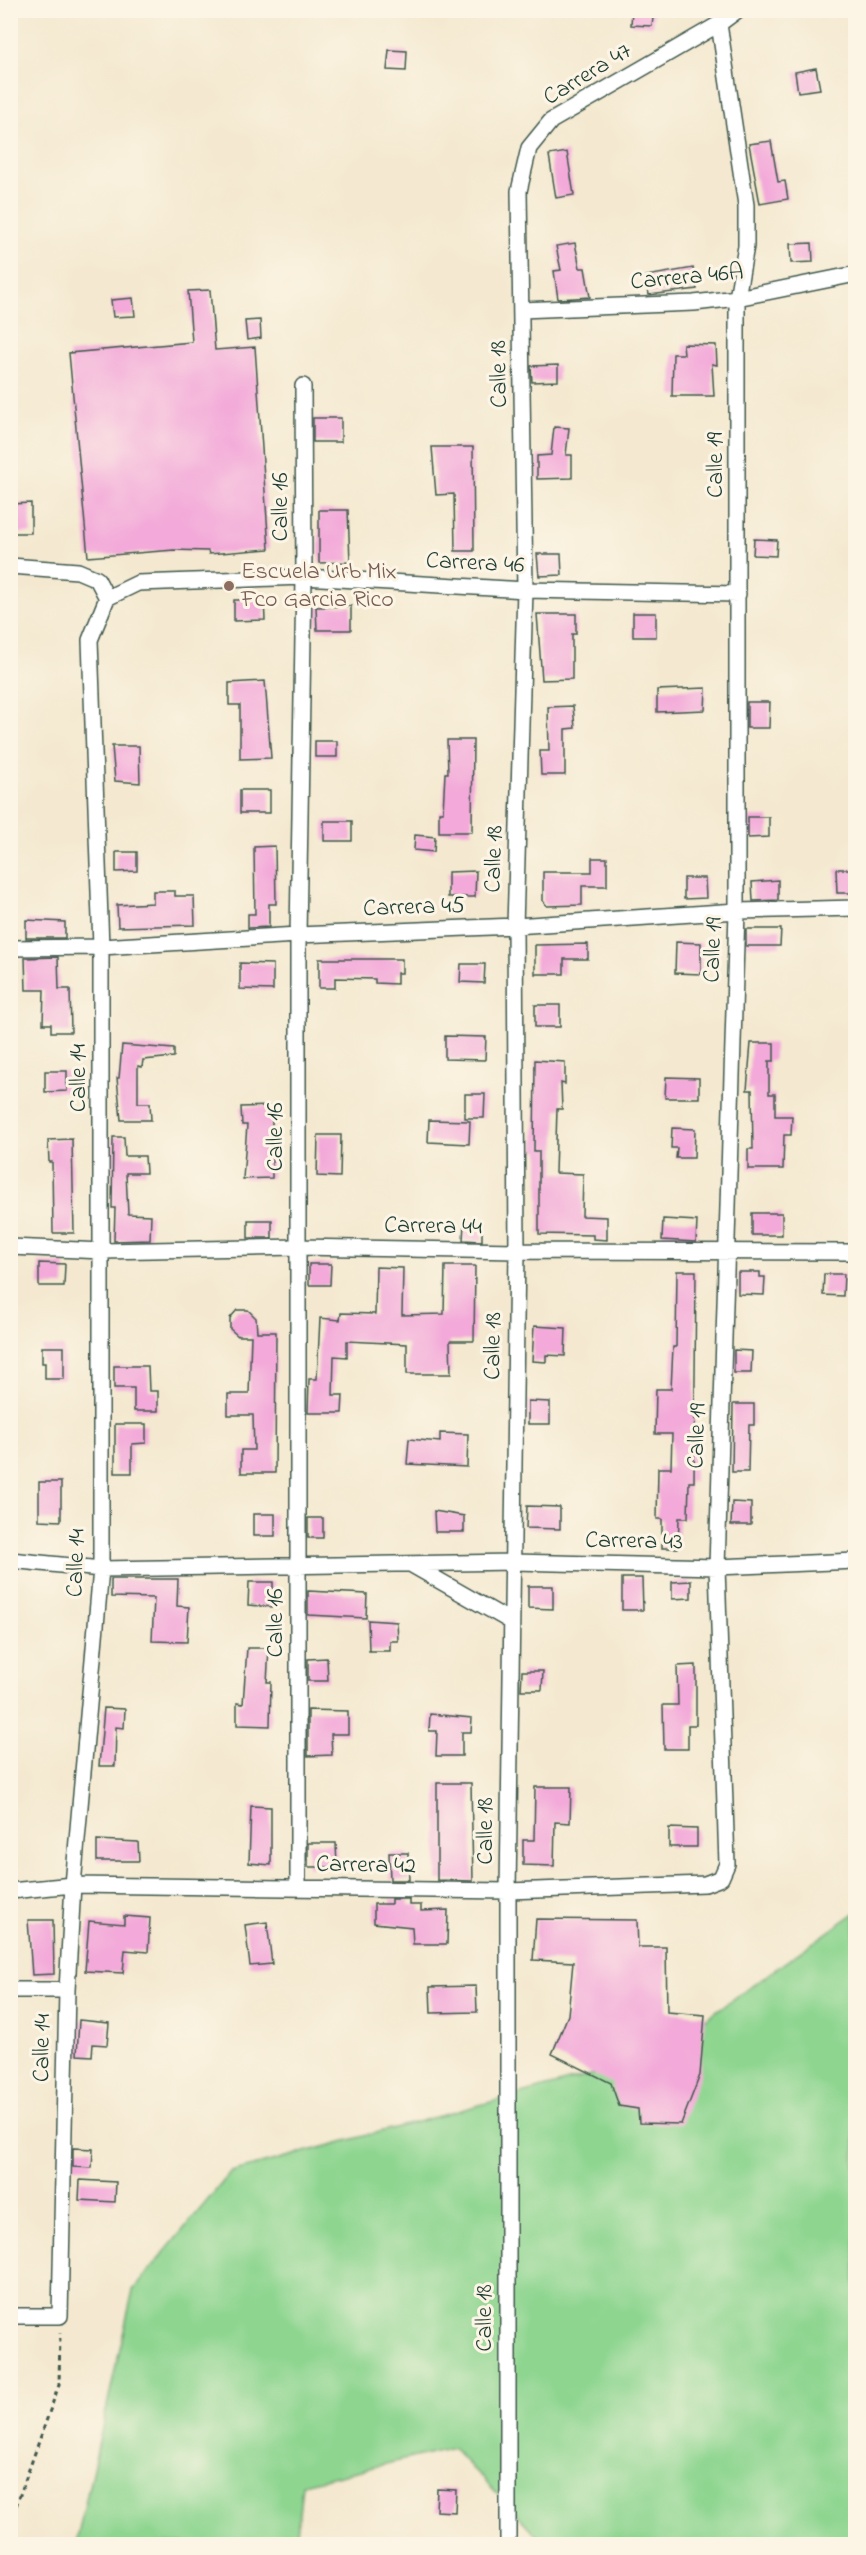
<svg xmlns="http://www.w3.org/2000/svg" width="866" height="2555" font-family="'Indie Flower',sans-serif">
<style>
.green{fill:#8ed590;stroke:#568962;stroke-width:1.5}
.building{fill:#f3a9d9}
.lines{fill:none;stroke-linecap:round;stroke-linejoin:round}
.street-casing{stroke:#3f574b;stroke-width:18}
.path{stroke:#3f574b;stroke-width:3;stroke-dasharray:4.5 4.5;stroke-linecap:butt}
.street{stroke:#fff;stroke-width:15}
.education-dot{fill:#8d6e63;stroke:#fcf5e5;stroke-width:2}
.labels{text-anchor:middle;dominant-baseline:central;stroke-width:6;stroke-linejoin:round;paint-order:stroke}
.street-label{font-size:24px;fill:#1f3d34;stroke:#fcf5e5}
.education-label{font-size:24px;fill:#785e54;stroke:#fcf5e5;text-anchor:start}
</style>
<rect width="100%" height="100%" fill="#fcf5e5"/>
<filter id="ink" filterUnits="userSpaceOnUse"><feTurbulence type="fractalNoise" baseFrequency=".0167" numOctaves="2"/><feDisplacementMap in="SourceGraphic" scale="12" xChannelSelector="R" yChannelSelector="G"/><feConvolveMatrix kernelMatrix="1 2 1 2 8 2 1 2 1" color-interpolation-filters="sRGB"/></filter>
<filter id="wash" filterUnits="userSpaceOnUse"><feTurbulence type="fractalNoise" baseFrequency=".008" numOctaves="4" result="noise"/><feDisplacementMap in="SourceGraphic" scale="24" xChannelSelector="R" yChannelSelector="G"/><feGaussianBlur stdDeviation="1.35" result="paint"/><feColorMatrix in="noise" values="0 0 0 0 0 0 0 0 0 0 0 0 0 0 0 0 0 1.4 0 .05"/><feComposite in="paint" operator="in"/></filter>
<g filter="url(#wash)">
<rect width="100%" height="100%" fill="#f4e9d0"/>
<!-- green -->
<path class="green" d="M855 1913V2544H545L453 2448 302 2484 296 2544H76L133 2290 231 2172 647 2060Z"/>
<g id="blocks">
<!-- building -->
<path class="building" d="M632 10H654L652 26 631 25Z
M389 50 407 51 406 71 387 70Z
M816 68 820 89 798 92 795 72Z
M771 141 778 182 785 181 788 199 760 204 749 144Z
M567 152 574 195 556 198 549 155Z
M575 243 580 268H585L590 297 558 299 554 271 561 270 556 246Z
M812 243 813 262 791 263 790 244Z
M693 268 697 289 649 295 646 276Z
M210 290 215 350 255 347 269 549 209 554 208 551 174 550 88 557 69 353 192 342 188 291Z
M133 298 135 316 113 317 111 300Z
M260 320 261 338 247 340 245 321Z
M683 344 716 345 717 365 712 364 714 396H672L673 354H684Z
M558 365V381L532 382 531 366Z
M313 418H341V442H313Z
M554 427 569 428 566 455H572V478L537 479V456L551 455Z
M432 447H473L474 551H455L454 494 436 495Z
M31 503V533H11V504Z
M319 510H348L350 562 319 563Z
M754 539 777 540 776 556 753 555Z
M537 554H561L562 575 539 576Z
M234 600H264L265 620 234 621Z
M351 606V630H317L316 607Z
M633 613H656V637H633Z
M537 614H576V634H572V679L542 680Z
M265 681 271 758 240 759V705H229V683Z
M706 688 705 710 657 712V690Z
M747 702H770L769 728H747Z
M573 706 575 728 565 729V775H541L540 751H549L548 707Z
M447 740H473L472 832H439V812H443L445 773H448Z
M315 741H337V757H315Z
M112 746H139L140 783 115 781Z
M240 790H270V813H240Z
M748 817H769V837L748 838Z
M324 821H352V841H324Z
M415 835 435 837 434 852 414 850Z
M275 846 276 904H269V927L248 928V914H255L254 847Z
M116 852H137V871L116 872Z
M592 858H607V886H582V905L547 906 543 901V872H592Z
M836 869H855V893H837Z
M476 871 475 897H448V872Z
M684 878H705L706 898 684 899Z
M778 880V900L753 901 752 882Z
M153 891H175V896H194L195 925 118 927 117 905 153 903Z
M26 920 65 922V938H26Z
M746 929H781L780 946H746Z
M676 942 701 943V974L675 973Z
M588 944V959H564V974H535V945Z
M58 957 59 989H70L71 1032H51V1024H43L44 990H26L25 958Z
M319 959H402V973H397V984L375 983V979L335 978V988H319Z
M240 963 273 964V990L240 989Z
M461 964H485L484 983 460 982Z
M535 1005H560V1027H535Z
M445 1036 486 1037 485 1060 445 1059Z
M751 1043H774V1061H769V1094H775V1116H792L791 1135H784L783 1169H748V1149H753L752 1090H747Z
M122 1045 174 1049V1057L143 1060 142 1067 138 1066V1103H150L151 1120H121L117 1078H119Z
M535 1060 565 1062V1084L561 1083 562 1109H557L555 1173 583 1174 582 1216 607 1217V1240L593 1239V1235L539 1234V1151H534Z
M45 1071H67V1091L45 1092Z
M666 1077 699 1078V1098H665Z
M465 1094H485L484 1118H465Z
M272 1106V1178L243 1179 247 1125H242L241 1107Z
M429 1120 470 1121 469 1144 428 1142Z
M672 1128 695 1129 694 1158H676L677 1148H671Z
M318 1135H341L340 1177 317 1176Z
M113 1137H124L125 1156H145L146 1173H126L128 1214 151 1215 150 1240 114 1241 115 1208H112Z
M72 1139 74 1233H53L52 1162H49L48 1140Z
M752 1213H782V1235H752Z
M663 1219 697 1221 696 1242 662 1240Z
M248 1220H272V1238H248Z
M464 1224H482V1241L463 1240Z
M39 1263 65 1264 64 1286H39Z
M309 1264H331L330 1285H309Z
M445 1266H475L474 1341H450L451 1374H407V1344L347 1341V1357L334 1356 333 1395H343L342 1413H308L309 1379H317L320 1318 340 1320 341 1313 375 1314 376 1267 403 1268 402 1315 444 1314Z
M677 1271H696L694 1482H689L688 1518H679L678 1548H662V1519H657L658 1468H671L672 1434H655L656 1389H671L673 1347H676Z
M738 1272H760V1277H765L764 1295 738 1294Z
M824 1274H844L843 1296 823 1295Z
M237 1310H248L256 1318 257 1332H276L275 1473H241V1450H254L253 1415H228V1394H249L251 1336H238L230 1329V1318Z
M534 1326 566 1328 565 1356 546 1355V1362L532 1361Z
M42 1347H64V1379H45V1363H42Z
M734 1350 752 1351 751 1373H734Z
M114 1366H148L149 1391H158V1411H134V1388H114Z
M528 1401 550 1402V1424H528Z
M733 1404H754V1425H749L748 1472H732Z
M115 1424H146V1443L132 1444V1473H115Z
M440 1433 468 1434 467 1467 407 1464 409 1439 440 1442Z
M39 1482H61V1521L39 1520Z
M732 1502 751 1503V1525H731Z
M527 1506 560 1507V1529L526 1528Z
M434 1511 464 1516V1532H435Z
M253 1514H275V1536H253Z
M308 1518H323V1538H308Z
M622 1578H642L643 1610H622Z
M111 1579H178L177 1606 189 1607 187 1642 152 1641 154 1598 111 1597Z
M691 1581V1598L672 1599V1582Z
M249 1582H273V1607L248 1605Z
M528 1586H553V1609L528 1608Z
M308 1591 367 1594 366 1618 308 1615Z
M368 1620 397 1622 398 1641H390V1651H369Z
M247 1648H269L267 1682H271L270 1726 237 1725V1703L243 1704Z
M327 1658 328 1681H308V1659Z
M696 1665V1725H688V1749H664L663 1705H678L677 1666Z
M522 1671H543L542 1690H521Z
M104 1708 125 1709 124 1728 116 1727 115 1766H99Z
M308 1710 348 1711V1734H331L332 1755 308 1756Z
M430 1714 472 1718 471 1732H462V1756H436L437 1731H429Z
M437 1783H471L473 1881 437 1880Z
M535 1787H571L570 1823 555 1822 554 1866 523 1865V1840H534Z
M251 1806 271 1807V1865L249 1863Z
M669 1828 697 1829V1847H669Z
M97 1840 138 1842 139 1861H97Z
M308 1843H336L337 1867H308Z
M389 1853H408L409 1880H390Z
M391 1899H409V1905H421V1911L448 1910 447 1944H413L412 1927 374 1923V1904H391Z
M124 1916 150 1918 148 1952 125 1950 123 1973 85 1971 89 1921 124 1924Z
M536 1919 637 1920 638 1947H666L667 2012 705 2015 700 2075 681 2124 639 2123 638 2109 619 2106 611 2083 552 2054 568 2015 573 1962 533 1960Z
M28 1920H53L54 1974 32 1975Z
M267 1922 272 1964 250 1966 245 1925Z
M476 1986 477 2012 431 2013 430 1987Z
M79 2020 109 2023 107 2045 93 2044 92 2056 77 2055Z
M73 2148 93 2149 92 2168 73 2167Z
M80 2180 116 2182 115 2202 79 2200Z
M437 2489 456 2490 455 2512 436 2511Z"/>
</g>
</g>
<g filter="url(#ink)">
<use href="#blocks" fill-opacity="0" stroke="#3f574b" stroke-width="1.5"/>
<g class="lines">
<!-- street casing -->
<g class="street-casing">
<path id="street" d="M521 310 694 303 737 298 856 274
M10 566 78 571 97 579 107 598
M107 598 138 583 304 577 525 590 738 594
M10 948 101 947 298 935 515 926 737 911 856 908
M10 1247 103 1251 299 1247 517 1251 856 1252
M10 1560 101 1569 514 1562 717 1567 856 1561
M412 1565 510 1621
M298 1887V935L304 577 303 386
M10 1891 73 1885 508 1891 705 1884 721 1878 727 1864 717 1567 737 911V298L746 246V205L719 24
M10 1990H67
M10 2316H60L67 1990 73 1885 101 1569V947L90 640 107 598
M508 2544V1891L517 1251 515 926 525 590 519 191 529 148 551 121 719 24 738 10"/>
</g>
<!-- path -->
<path class="path" d="M10 2523 59 2385 60 2333"/>
<!-- street -->
<use href="#street" class="street"/>
</g>
</g>
<!-- markers -->
<circle class="education-dot" cx="229" cy="586" r="6"/>
<g class="labels">
<!-- street labels -->
<g class="street-label">
<text transform="translate(588 75) rotate(-31)">Carrera 47</text>
<text transform="translate(687 278) rotate(-5)">Carrera 46A</text>
<text transform="translate(500 374) rotate(-91)">Calle 18</text>
<text transform="translate(716 465) rotate(-90)">Calle 19</text>
<text transform="translate(281 507) rotate(-90)">Calle 16</text>
<text transform="translate(475 564) rotate(3)">Carrera 46</text>
<text transform="translate(495 859) rotate(-88)">Calle 18</text>
<text transform="translate(414 908) rotate(-2)">Carrera 45</text>
<text transform="translate(714 950) rotate(-88)">Calle 19</text>
<text transform="translate(79 1078) rotate(-90)">Calle 14</text>
<text transform="translate(276 1137) rotate(-90)">Calle 16</text>
<text transform="translate(433 1227) rotate(1)">Carrera 44</text>
<text transform="translate(494 1346) rotate(-89)">Calle 18</text>
<text transform="translate(698 1436) rotate(-88)">Calle 19</text>
<text transform="translate(634 1542) rotate(1)">Carrera 43</text>
<text transform="translate(77 1563) rotate(-88)">Calle 14</text>
<text transform="translate(276 1623) rotate(-90)">Calle 16</text>
<text transform="translate(486 1831) rotate(-90)">Calle 18</text>
<text transform="translate(366 1866) rotate(1)">Carrera 42</text>
<text transform="translate(43 2048) rotate(-89)">Calle 14</text>
<text transform="translate(485 2318) rotate(-90)">Calle 18</text>
</g>
<!-- education labels -->
<g class="education-label">
<text x="241" y="572">Escuela Urb Mix<tspan x="241" dy="28">Fco Garcia Rico</tspan></text>
</g>
</g>
<!-- margin -->
<rect width="866" height="2555" fill="none" stroke="#fcf5e5" stroke-width="36"/>
</svg>
